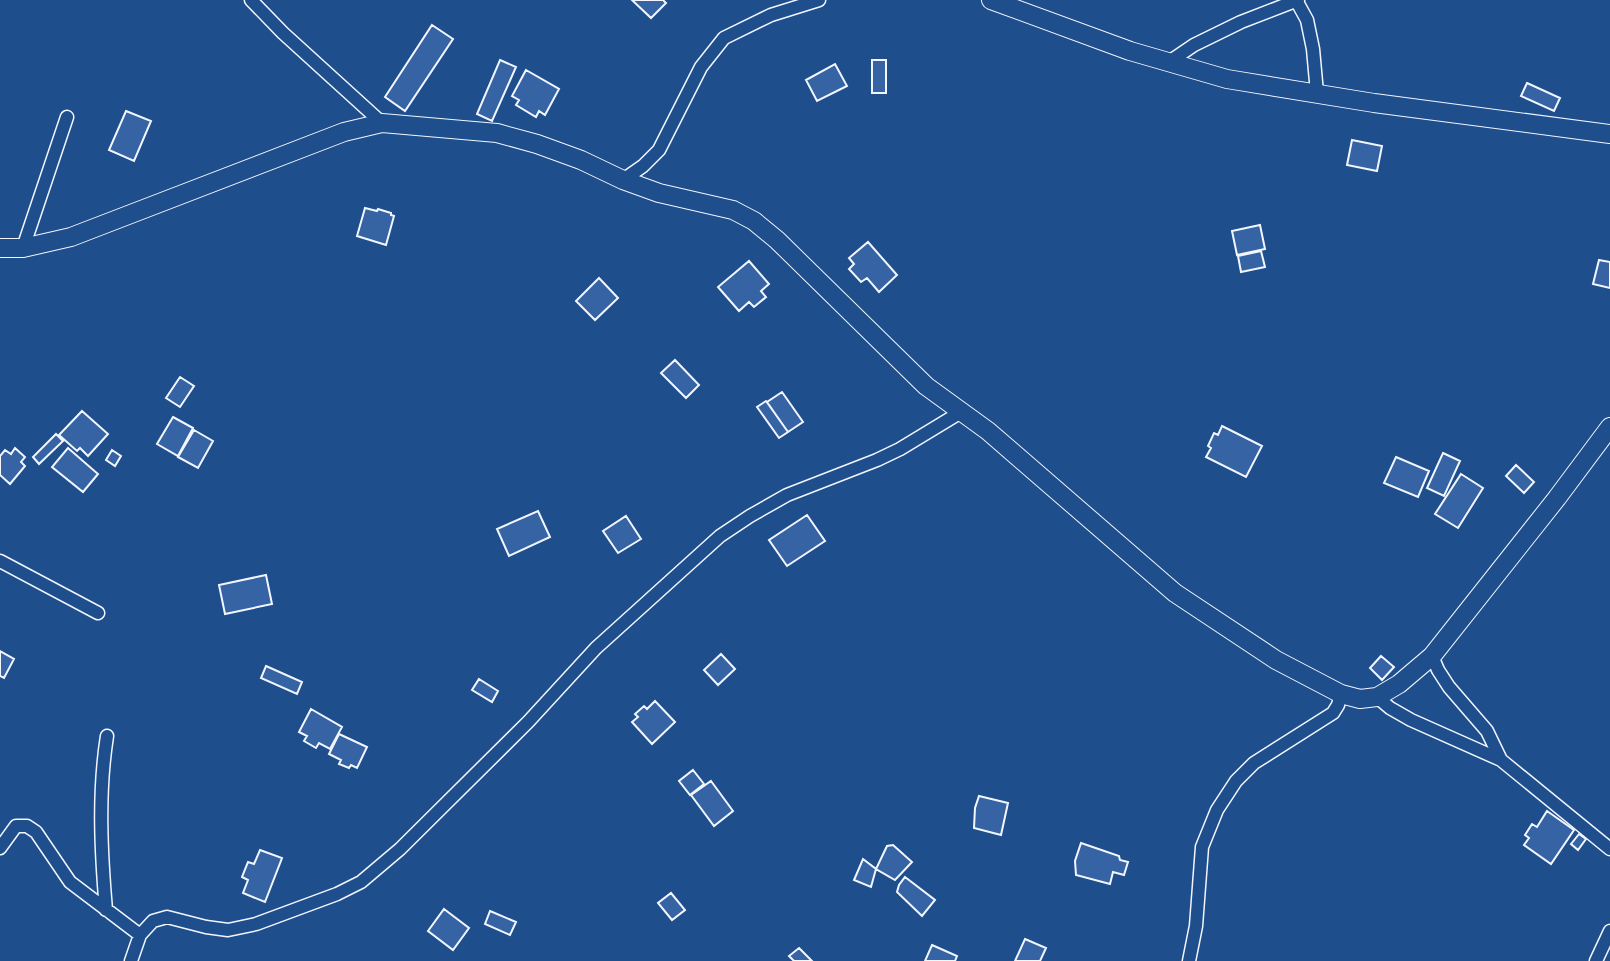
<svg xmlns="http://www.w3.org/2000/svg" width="1610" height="961" font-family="'Exo 2',sans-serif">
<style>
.building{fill:#3563a3;stroke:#f2f6ff;stroke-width:2}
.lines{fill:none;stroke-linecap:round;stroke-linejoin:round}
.street-casing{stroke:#f2f6ff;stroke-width:15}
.secondary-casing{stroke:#f2f6ff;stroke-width:20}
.street{stroke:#1f4e8c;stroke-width:12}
.secondary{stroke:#1f4e8c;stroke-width:18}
</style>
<rect width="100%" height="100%" fill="#1f4e8c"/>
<!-- building -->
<path class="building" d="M632 0H663L666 3 651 18Z
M432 25 453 39 405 111 385 97Z
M500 60 516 67 492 121 477 114Z
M872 60H886V93H872Z
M835 64 847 86 817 101 806 80Z
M526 70 559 89 545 115 539 111 536 117 516 105 519 100 512 96Z
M1527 83 1560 98 1554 111 1521 96Z
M126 111 151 121 134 161 109 150Z
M1352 140 1382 146 1377 171 1347 165Z
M365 208 377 211 378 209 391 213V215L394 216 386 245 357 236Z
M1260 225 1265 249 1237 255 1232 231Z
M868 242 897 275 879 292 867 278 861 282 849 269 854 264 849 258Z
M1261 251 1265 267 1241 272 1238 256Z
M1599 260 1610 262V288L1593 284Z
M749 261 769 284 761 291 766 297 754 307 749 302 739 311 718 287Z
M599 278 618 298 595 320 576 301Z
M675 360 699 385 686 398 661 373Z
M180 377 194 386 180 407 166 398Z
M782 392 803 422 788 432 767 402Z
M766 401 788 432 779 438 757 407Z
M82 411 108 434 88 456 80 448 77 451 59 435Z
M173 417 193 428 178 456 157 444Z
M1222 426 1262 446 1246 477 1206 457 1211 448 1208 446 1214 433 1218 435Z
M194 430 213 441 198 468 178 457Z
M56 434 63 441 39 464 33 457Z
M15 448 25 457 21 462 25 466 10 484 0 475V456L5 450 11 454Z
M68 448 98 474 83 492 52 467Z
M112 450 121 456 115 466 106 460Z
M1443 453 1460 461 1444 496 1427 488Z
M1396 457 1429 471 1418 497 1384 483Z
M1516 465 1534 482 1524 493 1506 476Z
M1461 474 1483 488 1458 528 1435 514Z
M538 511 550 537 509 556 497 529Z
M807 515 825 541 787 566 769 540Z
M626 516 641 539 618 553 603 531Z
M266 575 272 604 225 614 219 585Z
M0 651 14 659 4 678 0 676Z
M721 654 735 669 718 685 704 670Z
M1381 656 1394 667 1382 680 1370 668Z
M266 666 302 682 297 694 261 678Z
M479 679 498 691 492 702 472 690Z
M655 701 675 722 652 744 632 722 638 717 635 714 644 706 647 709Z
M311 709 342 727 330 749 319 743 316 748 304 741 307 736 299 732Z
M339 734 367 747 357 768 351 765 349 768 339 764 341 760 329 754Z
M693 770 704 784 690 795 679 781Z
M711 781 733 811 714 826 691 795Z
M979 796 1008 803 1001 835 974 828 975 808Z
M1547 811 1574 830 1551 864 1524 845 1529 838 1525 835 1532 824 1537 827Z
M1579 834 1586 839 1578 850 1571 844Z
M1081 843 1119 856 1120 860 1128 862 1124 875 1113 872 1110 884 1076 875 1075 861Z
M893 845 912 862 895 880 876 869 887 846Z
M260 850 282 858 265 902 243 893 248 880 242 877 248 862 254 864Z
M863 859 876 869 871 887 854 880Z
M905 877 935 900 922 916 897 892 899 885Z
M671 893 685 910 672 920 658 903Z
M444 909 469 928 453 950 428 931Z
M490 911 516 922 510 935 485 924Z
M1025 939 1046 948 1040 961H1015Z
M932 945 957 956 955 961H925Z
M799 948 812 961H794L789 956Z"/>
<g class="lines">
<!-- street casing -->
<g class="street-casing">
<path id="street" d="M251 0 283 33 382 123
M1296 0 1307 20 1313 49 1317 93
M1169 62 1194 45 1241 22 1298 0
M623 180 643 166 659 150 701 67 724 38 771 15 819 0
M23 248 67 117
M0 561 98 613
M1432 656 1438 670 1449 687 1487 731 1501 760
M1377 697 1390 708 1411 720 1501 760 1610 849
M0 848 16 826H27L36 832 70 882 140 935
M106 910C101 852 98 793 107 736
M131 961 140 935 153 921 167 917 206 927 228 930 256 924 337 894 361 882 400 849 528 722 596 648 720 536 750 516 787 495 877 460 900 449 961 412
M1189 961 1196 926 1202 847 1217 810 1236 781 1254 763 1333 713 1338 705 1341 694
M1596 961 1610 931"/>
</g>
<!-- secondary casing -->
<g class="secondary-casing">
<path id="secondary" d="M991 0 1130 51 1227 79 1374 103 1610 134
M0 248H23L71 237 344 132 382 123 497 133 537 144 581 160 623 180 659 193 733 210 754 221 777 240 926 386 988 431 1175 593 1276 660 1341 694 1360 699 1377 697 1399 684 1432 656 1557 498 1610 427"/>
</g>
<!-- street -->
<use href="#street" class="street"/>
<!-- secondary -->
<use href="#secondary" class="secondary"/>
</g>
</svg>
